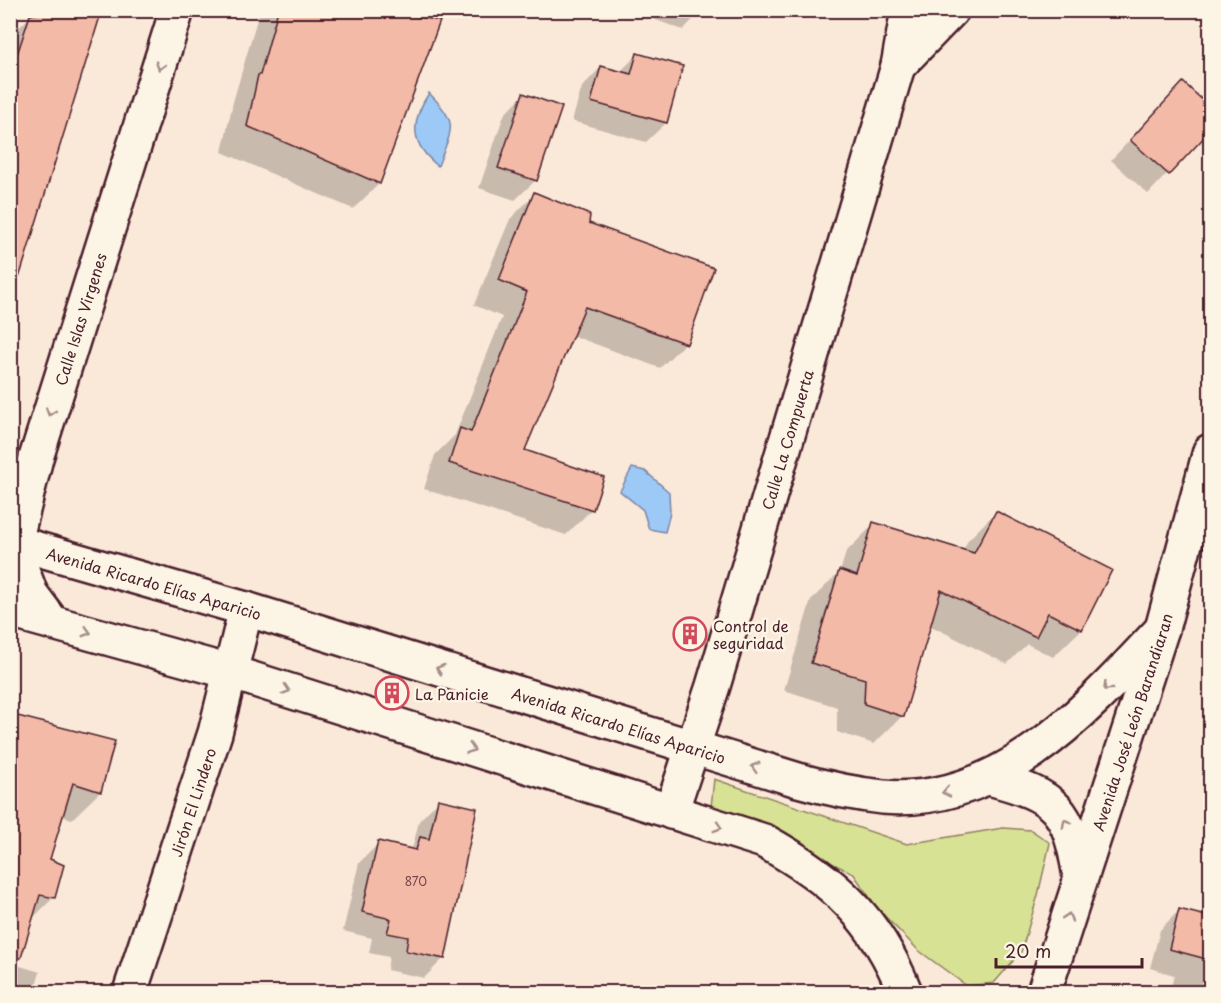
<svg xmlns="http://www.w3.org/2000/svg" width="1221" height="1003" font-family="'Playpen Sans',sans-serif">
<style>
.green{fill:#d7e295;stroke:#908060;stroke-width:1.5}
.water{fill:#9dc9f7;stroke:#7c85a5;stroke-width:1.5}
.shadow{fill:#0003}
.building{fill:#f2baa7;stroke:#4a1f2b;stroke-width:1.5}
.lines{fill:none;stroke-linecap:round;stroke-linejoin:round}
.minor-casing{stroke:#4a1f2b;stroke-width:38}
.tertiary-casing{stroke:#4a1f2b;stroke-width:38}
.minor{stroke:#fcf5e5;stroke-width:33}
.tertiary{stroke:#fcf5e5;stroke-width:33}
.oneway{stroke:#a38a88}
.labels{text-anchor:middle;dominant-baseline:central;stroke-width:5;stroke-linejoin:round;paint-order:stroke}
.number-label{font-size:12px;fill:#74464a}
.street-label{font-size:15px;fill:#4a1f2b;stroke:#fcf5e5}
.poi-label{font-size:15px;fill:#4a1f2b;stroke:#fcf5e5;text-anchor:start}
</style>
<rect width="100%" height="100%" fill="#fae9d9"/>
<filter id="ink" filterUnits="userSpaceOnUse"><feTurbulence type="fractalNoise" baseFrequency=".0167" numOctaves="2"/><feDisplacementMap in="SourceGraphic" scale="12" xChannelSelector="R" yChannelSelector="G"/><feConvolveMatrix kernelMatrix="1 2 1 2 8 2 1 2 1" color-interpolation-filters="sRGB"/></filter>
<g filter="url(#ink)">
<!-- green -->
<path class="green" d="M714 779 907 844 1003 828 1031 830 1050 843 1038 895 1021 952 994 983 967 986 918 950 877 908 853 873 711 807Z"/>
<!-- water -->
<path class="water" d="M429 93C460 124 452 128 438 166 410 144 410 122 429 93Z
M632 468 645 471 669 492 670 513 665 532 649 529 643 510 620 491Z"/>
<!-- shadow -->
<path class="shadow" d="M100 10 10 300V36L31 16Z
M264 10H383L438 23 379 184 353 209 222 152 233 102 258 16Z
M629 10H702L683 30Z
M637 55 681 67 666 123 646 142 572 121 582 87 601 67 620 72Z
M1183 84 1210 109V128L1148 194 1111 160Z
M523 95 560 108 535 181 515 200 479 188 504 115Z
M535 194 588 224 685 343 660 368 571 335 523 451 602 478 591 510 566 535 424 489 435 455 455 435 502 317 474 305 510 219Z
M996 512 1081 630 1053 657 1027 644 1007 664 929 625 902 716 874 744 837 732V707L784 690 811 600 840 572 846 552 874 524 963 551 968 540Z
M10 715 100 792 72 819 61 816 48 860 62 866 53 898 25 926Z
M438 801 444 958 424 978 387 970 389 957 369 953 372 938 343 931 359 863 379 843 409 850 413 846 419 821Z
M1179 910 1210 919V992H1170L1174 975 1150 968 1160 930Z
M10 963 40 972 34 992H10Z
M787 983 811 989 813 992H777Z"/>
<!-- building -->
<path class="building" d="M55 10H102L20 275 10 274V76L30 15Z
M278 10H387L440 21 380 184 247 126 258 75H260Z
M637 53 683 66 667 123 591 102 601 66 631 74Z
M1183 82 1210 107V131L1169 175 1130 140Z
M523 93 562 107 537 181 498 168Z
M534 192 590 215 589 223 714 268 687 344 585 307 525 450 604 477 593 510 449 463 460 428 471 432 527 292 499 280Z
M996 511 1112 570 1082 630 1048 613 1036 637 941 590 904 717 864 704 865 679 811 663 839 570 857 576 873 522 974 553Z
M10 714 115 741 101 792 73 783 50 859 64 865 55 898 40 895 21 958 10 957Z
M438 799 477 808 445 959 406 951 408 937 387 933 391 919 362 912 378 841 416 850 420 837 429 839Z
M1179 909 1210 917V960L1169 949Z"/>
<g class="lines">
<!-- minor casing -->
<g class="minor-casing">
<g id="minor">
<path d="M898 66 952 10"/>
<path id="s1" d="M52 622 31 594 19 562 15 542 36 458 177 10"/>
<path id="s2" d="M671 812 713 686 898 66 908 10"/>
<path id="s3" d="M130 992 215 733 246 609"/>
</g>
</g>
<!-- tertiary casing -->
<g class="tertiary-casing">
<g id="tertiary">
<path id="s4" d="M10 541 246 609 798 780C826 788 854 794 883 797 1002 807 1088 708 1162 629"/>
<path d="M10 611 230 672 764 841C833 879 876 918 905 992"/>
<path d="M989 778C1057 796 1069 808 1080 877"/>
<path id="s5" d="M1044 992 1162 629 1210 451"/>
</g>
</g>
<!-- minor -->
<use href="#minor" class="minor"/>
<!-- tertiary -->
<use href="#tertiary" class="tertiary"/>
</g>
<!-- one-way arrows -->
<defs><path id="oneway-chevron" d="M-2-3.5L2.5 0L-2 3.5" fill="none" stroke-width="1.6" stroke-linecap="round" stroke-linejoin="round" transform="scale(1.5)"/></defs>
<g class="oneway">
<use href="#oneway-chevron" transform="translate(160 66) rotate(108)"/>
<use href="#oneway-chevron" transform="translate(50 412) rotate(108)"/>
<use href="#oneway-chevron" transform="translate(87 632) rotate(16)"/>
<use href="#oneway-chevron" transform="translate(440 669) rotate(-162)"/>
<use href="#oneway-chevron" transform="translate(1107 687) rotate(136)"/>
<use href="#oneway-chevron" transform="translate(286 690) rotate(18)"/>
<use href="#oneway-chevron" transform="translate(471 749) rotate(18)"/>
<use href="#oneway-chevron" transform="translate(755 767) rotate(-163)"/>
<use href="#oneway-chevron" transform="translate(946 792) rotate(168)"/>
<use href="#oneway-chevron" transform="translate(1066 823) rotate(-118)"/>
<use href="#oneway-chevron" transform="translate(718 827) rotate(17)"/>
<use href="#oneway-chevron" transform="translate(1068 917) rotate(-72)"/>
</g>
</g>
<!-- icons -->
<defs>
<g id="building-ring" transform="scale(1.725)"><circle r="9.5" fill="#fcf5e5" stroke="#d1495b" stroke-width="1.5"/><path d="M-4-6H4V6H1V3H-1V6H-4ZM-2.5-4.3h1.7v1.8h-1.7ZM.8-4.3h1.7v1.8H.8ZM-2.5-1h1.7V.8h-1.7ZM.8-1h1.7V.8H.8Z" fill="#d1495b"/></g>
</defs>
<g fill-rule="evenodd">
<use href="#building-ring" x="690" y="634"/>
<use href="#building-ring" x="392" y="693"/>
</g>
<g class="labels">
<!-- number labels -->
<g class="number-label">
<text x="416" y="881">870</text>
</g>
<!-- street labels -->
<g class="street-label">
<text stroke="none"><textPath href="#s1" startOffset="322">Calle Islas Virgenes</textPath></text>
<text stroke="none"><textPath href="#s2" startOffset="390">Calle La Compuerta</textPath></text>
<text stroke="none"><textPath href="#s4" startOffset="150">Avenida Ricardo Elías Aparicio</textPath></text>
<text stroke="none"><textPath href="#s5" startOffset="284">Avenida José León Barandiaran</textPath></text>
<text stroke="none"><textPath href="#s4" startOffset="636">Avenida Ricardo Elías Aparicio</textPath></text>
<text stroke="none"><textPath href="#s3" startOffset="200">Jirón El Lindero</textPath></text>
</g>
<!-- poi labels -->
<g class="poi-label">
<text x="713" y="625">Control de<tspan x="713" dy="17">seguridad</tspan></text>
<text x="415" y="693">La Panicie</text>
</g>
</g>
<!-- margin -->
<rect width="1221" height="1003" fill="none" stroke="#fcf5e5" stroke-width="36"/>
<rect x="18" y="18" width="1185" height="967" fill="none" stroke="#4a1f2b" stroke-width="2" filter="url(#ink)"/>
<!-- scale -->
<path d="M996 958v9h146v-9" fill="none" stroke="#4a1f2b" stroke-width="3"/>
<text x="1005" y="958" font-size="18" fill="#4a1f2b" stroke="#fcf5e5" stroke-width="4.5" paint-order="stroke">20 m</text>
</svg>
